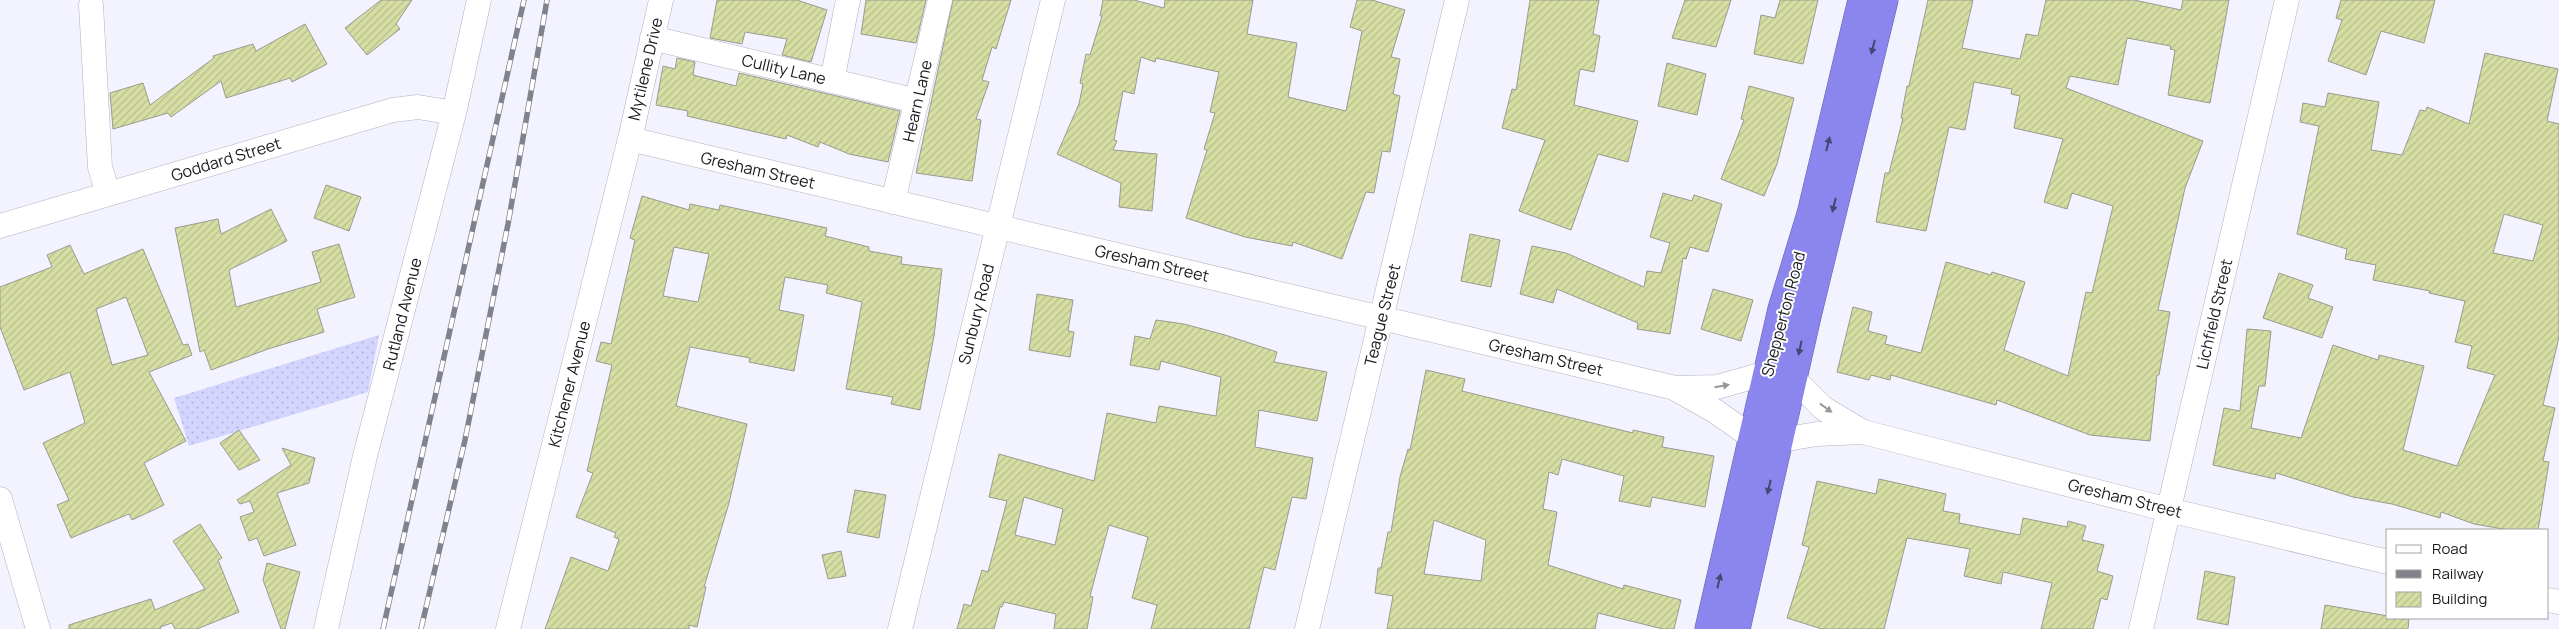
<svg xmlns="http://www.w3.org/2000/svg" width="2559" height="629" font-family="Manrope,sans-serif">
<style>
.grass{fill:url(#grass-dots)}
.building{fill:url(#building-hatch);stroke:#999b8f;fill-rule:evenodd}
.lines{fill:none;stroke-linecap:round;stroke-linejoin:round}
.minor-casing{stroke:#b2b2be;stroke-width:25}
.highway-casing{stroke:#6360a5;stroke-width:29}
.minor{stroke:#fff;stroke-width:24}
.highway{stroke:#8b86ee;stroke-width:28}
.rail-casing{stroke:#81828a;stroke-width:5.5}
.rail{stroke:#fff;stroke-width:4;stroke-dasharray:11;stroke-linecap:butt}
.oneway{fill:#474571}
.oneway2{fill:#98989a}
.labels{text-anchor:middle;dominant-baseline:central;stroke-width:4;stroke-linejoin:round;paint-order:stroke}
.street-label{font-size:16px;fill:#191a1e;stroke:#fff}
</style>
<defs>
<pattern id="grass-dots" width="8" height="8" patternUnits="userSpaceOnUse" patternTransform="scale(1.25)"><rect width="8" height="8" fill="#d3d5fe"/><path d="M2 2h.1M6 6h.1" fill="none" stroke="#b5b6d9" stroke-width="1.8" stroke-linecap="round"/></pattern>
<pattern id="building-hatch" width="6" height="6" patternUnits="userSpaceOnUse" patternTransform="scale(1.25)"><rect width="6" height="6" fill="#d7dea3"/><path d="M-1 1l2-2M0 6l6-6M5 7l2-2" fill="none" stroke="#b8be8c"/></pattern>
</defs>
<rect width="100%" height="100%" fill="#f2f3ff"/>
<!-- grass -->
<path class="grass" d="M379 335 368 392 189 446 174 398Z"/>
<!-- building -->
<path class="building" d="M381 0H412L396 24 400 29 367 55 345 28Z
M717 0H797L827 10 811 62 782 55 787 39 745 32 742 44 710 38Z
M866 0H926L916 43 861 34Z
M953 0H1011L996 49 992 47 982 80 989 82 976 119 981 120 972 181 916 173Z
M1103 0H1134L1164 8 1165 0H1253L1247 34 1297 43 1288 97 1346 111 1362 31 1350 27 1357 0H1372L1405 10 1391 57 1400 59 1393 94 1400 96 1390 152 1382 151 1374 193 1366 192 1342 259 1293 242 1292 246 1245 237 1186 218 1207 150 1204 149 1215 113 1210 112 1219 72 1156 58 1155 62 1141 57 1134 94 1123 91 1114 140 1117 141 1113 150 1157 154 1152 211 1119 207 1121 183 1057 154 1079 104 1083 84 1080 83 1086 54 1090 55 1102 16H1100Z
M1530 0H1599L1593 34 1600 36 1594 72 1580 69 1574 105 1638 121 1628 162 1598 154 1571 230 1519 211 1545 140 1502 128 1512 89 1516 90Z
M1685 0H1731L1716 47 1672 38Z
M1780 0H1818L1803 64 1754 54 1761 15 1775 18Z
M1928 0H1973L1962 48 2020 59 2026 34 2038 36 2046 0H2134L2181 10 2183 0H2229L2210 103 2168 95 2175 50 2170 49 2171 46 2127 38 2118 85 2070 76 2066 88 2203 141 2185 188 2158 310 2170 312 2159 375H2157L2150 441 2090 435 1997 400 1996 405 1891 375 1890 380 1871 375 1869 380 1837 372 1853 307 1872 312 1868 331 1887 336 1885 344 1921 353 1946 262 1991 275 1992 272 2025 282 2004 350 2068 376 2086 292 2092 293 2113 206 2072 193 2067 209 2044 202 2063 139 2014 128 2020 96 2011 94 2012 89 1974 82 1965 130 1949 127 1926 231 1876 222 1885 173H1889L1903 118H1901L1907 86H1909Z
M2341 0H2435L2424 43 2381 31 2366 75 2328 61 2342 20 2336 18Z
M305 24 327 64 292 82 290 78 226 98 221 81 171 117 168 113 113 129 110 93 143 83 150 105 214 58 213 56 253 44 256 51Z
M2485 53 2558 69 2547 121 2559 124V337L2543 405 2555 408 2543 461 2549 462 2538 530H2509L2474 524 2441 512 2440 518 2392 504 2353 497 2276 473 2275 479 2213 465 2224 408 2240 411 2247 329 2271 331 2265 386H2259L2251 428 2301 438 2333 345 2378 360 2379 355 2424 366 2403 450 2457 466 2495 375 2467 368 2472 346 2455 342 2465 301 2429 293 2430 291 2373 280 2376 265 2345 259 2347 249 2297 234 2319 126 2300 122 2303 103 2325 107 2328 93 2379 102 2371 150 2402 155 2420 110 2426 111 2427 107 2469 124ZM2504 214 2543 225 2533 261 2493 253Z
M677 58 695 62 693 75 736 86 739 73 900 111 888 162 849 154 820 142 818 147 787 135 786 139 687 116 688 111 656 105 663 66 675 69Z
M1667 63 1706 74 1697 115 1658 106Z
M1749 86 1794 98 1777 164 1764 196 1721 179 1744 120 1741 119Z
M326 185 361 197 349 231 314 218Z
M1663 193 1692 201 1694 195 1722 204 1708 252 1690 247 1686 259 1683 258 1670 334 1637 329 1638 323 1557 289 1553 303 1520 294 1532 246 1566 253 1644 287 1647 271 1661 273 1670 243 1650 237Z
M642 196 689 210 690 204 719 210 720 205 827 228 825 236 869 247V251L902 257 901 264 942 269 934 336 920 410 891 404 893 397 846 389 862 302 826 293 828 285 785 277 779 310 804 315 794 371 749 362 750 358 690 347 676 406 747 424 729 503 704 587H706L697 627 689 625V629H545L571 557 608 571 619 539 614 537 616 533 576 517 593 473 587 471 612 365 596 361 601 342 611 344 635 240 630 238ZM674 247 709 254 698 302 663 296Z
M271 209 287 241 229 270 236 307 321 282 312 252 339 244 355 297 317 309 324 332 268 349 211 370 204 350 200 352 175 228 218 219 221 234Z
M1470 234 1500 240 1491 287 1461 281Z
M70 245 84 274 143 249 183 345 188 344 192 355 149 372 186 441 144 463 164 505 132 520 129 514 71 538 57 505 69 500 43 443 85 423 70 372 24 390 0 327V287L52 267 47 255ZM126 297 148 355 112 365 96 309Z
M2279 273 2313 285 2308 298 2333 307 2322 338 2263 318Z
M1713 289 1753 300 1741 341 1701 329Z
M1037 294 1073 300 1068 331 1074 332 1070 357 1029 350Z
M1156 320 1184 324 1225 335 1277 352 1274 362 1327 372 1317 421 1259 410 1255 447 1313 458 1306 499 1292 497 1275 570 1264 567 1249 629H1151L1157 605 1132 598 1148 537 1109 525 1090 596 1093 597 1087 629H1054L1056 614 1004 602 1002 607H1000L994 629H957L964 604 971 606 982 570 988 572 1007 501 989 497 999 454 1094 481 1107 413 1156 423 1159 406 1216 416 1221 377 1161 361 1159 370 1130 365 1135 336 1150 339ZM1024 497 1063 509 1055 545 1015 535Z
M1426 370 1465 379 1462 391 1633 433V430L1664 437 1662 447 1714 456 1705 507 1652 497 1650 507 1619 501 1624 476 1562 459 1558 475 1549 472 1543 509 1557 512 1548 565 1623 589 1624 585 1681 600 1674 629H1663L1598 613 1595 629H1387L1393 596 1375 593 1378 568H1381L1388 532H1391L1400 477 1408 449 1410 450ZM1434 520 1486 540 1481 581 1424 574Z
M239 430 260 460 239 470 220 443Z
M282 448 315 458 309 483 277 493 296 545 264 556 257 538 249 541 240 517 254 512 250 501 240 504 237 500 291 465Z
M1879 479 1946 494 1943 511 1960 514 1959 523 2020 535 2023 518 2067 527 2068 521 2086 526 2082 540 2104 545 2097 571 2113 576 2107 600 2101 598 2093 629H2041L2052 583 2003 572 2001 584 1964 576 1970 549 1907 538 1884 629H1822L1787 618 1809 547 1802 545 1817 481 1876 494Z
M855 490 886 495 879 538 847 532Z
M200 524 222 558 218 560 239 612 197 629H175L172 623 160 627 161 629H69V625L151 599 155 610 205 589 173 541Z
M841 551 846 576 828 579 822 555Z
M267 563 300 572 285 629H281L263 580Z
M2205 571 2235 577 2228 625 2197 619Z
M2325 605 2388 616V618L2409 619 2408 629H2321Z"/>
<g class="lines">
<!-- minor casing -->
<g class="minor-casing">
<path id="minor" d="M91 5 100 167 108 194
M652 38 917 101
M832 81 848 0
M630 139 1675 388 1717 387 1767 373
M893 202 940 0
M0 226 393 110 418 107 454 113
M1794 379 1823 408 1863 432
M1676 389 1715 411 1752 437
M1781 440 1817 434 1863 432 2169 510 2388 562
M0 499 38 629
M2548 600 2559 602
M326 629 365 456 454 113 479 0
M508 629 630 139 661 0
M900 629 1053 0
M1307 629 1457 0
M2141 629 2287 0"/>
</g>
<!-- highway casing -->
<g class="highway-casing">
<path id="highway" d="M1709 629 1782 309 1811 214 1862 0
M1736 629 1807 316 1884 0"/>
</g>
<!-- minor -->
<use href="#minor" class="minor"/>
<!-- highway -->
<use href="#highway" class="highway"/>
<!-- rail casing -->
<g class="rail-casing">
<path id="rail" d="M383 629 524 0
M421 629 465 440 508 224 547 0"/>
</g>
<!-- rail -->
<use href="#rail" class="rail"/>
</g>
<!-- one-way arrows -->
<defs><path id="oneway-solid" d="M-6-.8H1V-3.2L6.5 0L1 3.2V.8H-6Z" transform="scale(1.25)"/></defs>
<g class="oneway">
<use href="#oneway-solid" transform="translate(1873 47) rotate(104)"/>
<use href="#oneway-solid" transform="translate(1828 144) rotate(-76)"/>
<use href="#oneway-solid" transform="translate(1834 205) rotate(104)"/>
<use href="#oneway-solid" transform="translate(1800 348) rotate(102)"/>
<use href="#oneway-solid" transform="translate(1769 487) rotate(103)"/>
<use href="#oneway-solid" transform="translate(1719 581) rotate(-77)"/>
</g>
<g class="oneway2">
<use href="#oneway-solid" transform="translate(1722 386) rotate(-10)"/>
<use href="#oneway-solid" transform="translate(1826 408) rotate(36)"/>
</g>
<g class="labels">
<!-- street labels -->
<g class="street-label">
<text transform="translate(645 69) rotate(-77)">Mytilene Drive</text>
<text transform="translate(784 69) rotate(13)">Cullity Lane</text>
<text transform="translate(917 101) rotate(-77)">Hearn Lane</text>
<text transform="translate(226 159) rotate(-17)">Goddard Street</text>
<text transform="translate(758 170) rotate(13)">Gresham Street</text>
<text transform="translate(1152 263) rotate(13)">Gresham Street</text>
<text transform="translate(402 314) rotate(-76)">Rutland Avenue</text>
<text transform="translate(976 314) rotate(-76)">Sunbury Road</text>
<text transform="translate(1783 314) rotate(-75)">Shepperton Road</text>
<text transform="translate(2214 314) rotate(-77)">Lichfield Street</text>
<text transform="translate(1382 315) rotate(-76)">Teague Street</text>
<text transform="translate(1546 357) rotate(13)">Gresham Street</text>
<text transform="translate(569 384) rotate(-76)">Kitchener Avenue</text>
<text transform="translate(2125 498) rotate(14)">Gresham Street</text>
</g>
</g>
<!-- legend -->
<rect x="2386" y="529" width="162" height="90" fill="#ffffff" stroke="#a3a3a5"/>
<rect x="2396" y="545" width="25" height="8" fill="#ffffff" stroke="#a3a3a5"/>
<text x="2432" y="554" font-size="15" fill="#191a1e">Road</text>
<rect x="2396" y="570" width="25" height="8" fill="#81828a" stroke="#a3a3a5"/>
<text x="2432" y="579" font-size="15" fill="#191a1e">Railway</text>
<rect x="2396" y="592" width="25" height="15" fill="url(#building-hatch)" stroke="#a3a3a5"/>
<text x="2432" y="604" font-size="15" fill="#191a1e">Building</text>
</svg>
